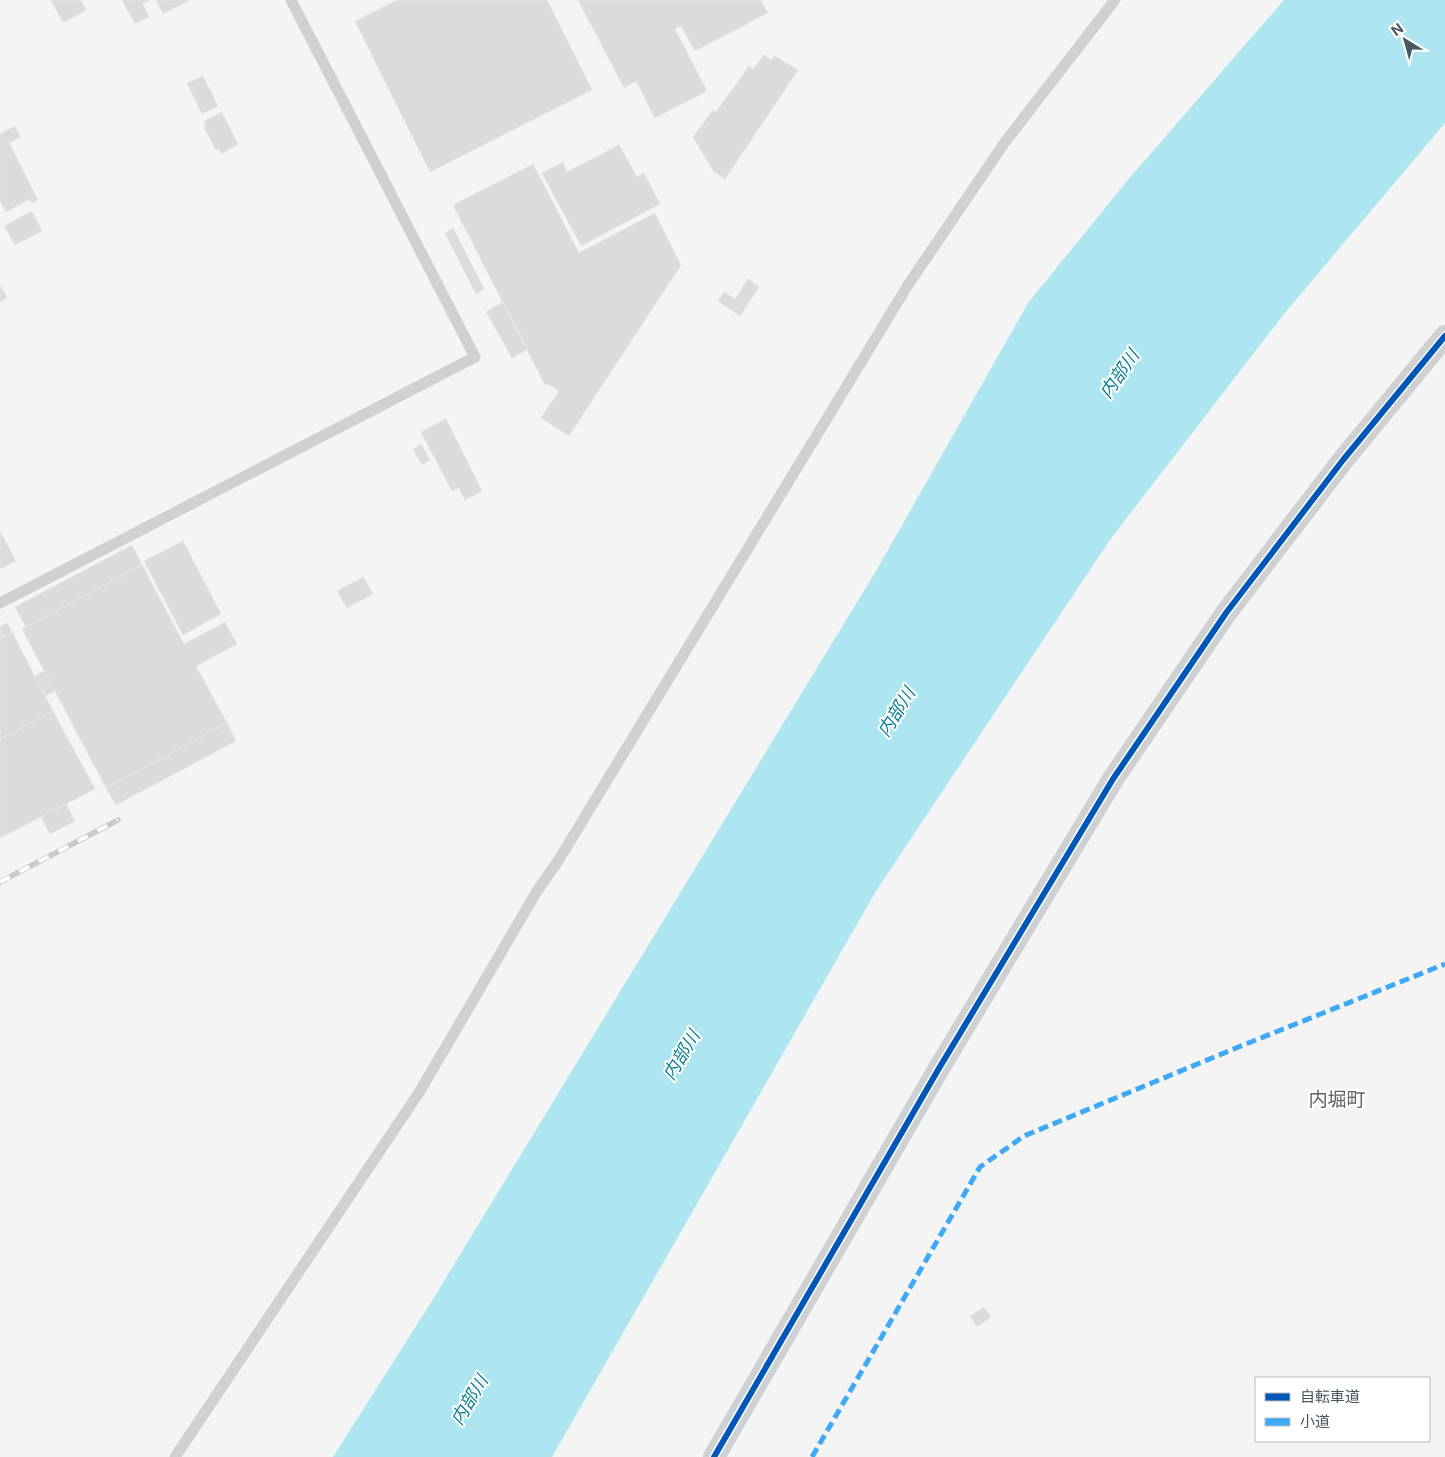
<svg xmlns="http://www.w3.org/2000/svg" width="1445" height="1457" font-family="Inter,'Noto Sans JP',sans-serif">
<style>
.water{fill:#ade6f0}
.building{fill:#dadbdc;stroke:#e5e6e7}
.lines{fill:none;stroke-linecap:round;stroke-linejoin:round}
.lane{stroke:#ced0d2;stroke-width:11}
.street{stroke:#ced0d2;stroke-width:22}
.rail-casing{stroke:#c9cacc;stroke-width:5.5}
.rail{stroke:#fff;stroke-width:4;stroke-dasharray:11;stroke-linecap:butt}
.quiet{stroke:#3fa9f5;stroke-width:5;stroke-dasharray:10 5;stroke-linecap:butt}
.cycleway-casing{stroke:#fff;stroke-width:9}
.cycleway{stroke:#0057b8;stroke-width:6}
.labels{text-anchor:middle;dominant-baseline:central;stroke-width:4;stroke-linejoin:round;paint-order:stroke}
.water-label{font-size:18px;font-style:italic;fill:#0b7f93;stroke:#fff}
.quarter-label{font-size:19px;fill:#5f6368;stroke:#fff}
</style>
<rect width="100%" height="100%" fill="#f4f4f4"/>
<!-- water -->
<path class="water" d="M1284 0H1445V123L1284 314 1109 541 876 891 552 1457H333L430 1304 876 571 1028 303 1127 181Z"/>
<!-- building -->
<path class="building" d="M51 0H81L86 10 63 23Z
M122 0H151L143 4 149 17 135 24Z
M156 0H190L163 14Z
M397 0H547L592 90 430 172 355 21Z
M578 0H761L768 13 695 51 681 26 675 29 707 91 655 118 636 81 624 88Z
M764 55 771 60 775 56 798 70 725 179 713 171 693 137 713 110 716 112 749 66 753 69Z
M203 76 218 106 202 114 187 83Z
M222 112 238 144 221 154 218 148 216 150 204 127 206 126 204 121Z
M15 126 20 137 9 143 38 200 32 203 30 199 6 212 0 201V134Z
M619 145 637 177 644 173 660 204 581 246 542 173 563 162 567 172Z
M533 164 579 253 655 213 681 265 569 436 541 418 559 391 548 384 545 385 453 205Z
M32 211 42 231 15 245 4 226Z
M453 228 484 289 476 294 445 233Z
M748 279 759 287 740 316 718 301 724 292 735 299Z
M1 286 7 298 0 302V287Z
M503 302 528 349 512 358 486 312Z
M446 419 482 491 465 500 459 488 452 491 421 432Z
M421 444 430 460 422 465 413 449Z
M0 531 16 561 0 569Z
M183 541 221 614 183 635 144 561Z
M132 545 142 565 26 627 15 607Z
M142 565 184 644 225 622 237 644 196 666 227 723 106 788 22 629Z
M363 577 373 594 347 608 337 591Z
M7 623 12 632 0 638V626Z
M12 632 53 711 0 739V638Z
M44 671 55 691 46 696 35 676Z
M53 711 95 789 0 838V739Z
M227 723 236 741 116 805 106 788Z
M66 804 75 821 50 834 41 817Z
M984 1307 991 1317 977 1327 970 1316Z"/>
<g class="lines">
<!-- lane -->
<path class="lane" d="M0 603 475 357 291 0
M175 1457 420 1091 537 891 558 861 908 285 1005 142 1115 0"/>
<!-- street -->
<path class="street" d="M714 1457 938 1070 1113 779 1226 613 1343 460 1445 336"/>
<!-- rail casing -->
<g class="rail-casing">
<path id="rail" d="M0 882 118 820"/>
</g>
<!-- rail -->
<use href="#rail" class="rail"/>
<!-- quiet -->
<path class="quiet" d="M812 1457 980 1167 1024 1136 1236 1048 1445 964"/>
<!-- cycleway casing -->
<g class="cycleway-casing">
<path id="cycleway" d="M714 1457 938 1070 1113 779 1226 613 1343 460 1445 336"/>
</g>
<!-- cycleway -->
<use href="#cycleway" class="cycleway"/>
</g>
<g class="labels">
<!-- water labels -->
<g class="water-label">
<text transform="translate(1119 374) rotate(-55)">内部川</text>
<text transform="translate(896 712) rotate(-58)">内部川</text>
<text transform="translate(681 1055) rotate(-59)">内部川</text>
<text transform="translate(469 1400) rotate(-59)">内部川</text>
</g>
<!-- quarter labels -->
<g class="quarter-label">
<text x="1337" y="1099">内堀町</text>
</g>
</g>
<!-- legend -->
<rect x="1255" y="1377" width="175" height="65" fill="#ffffff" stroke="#b7bcc0"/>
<rect x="1265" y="1393" width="25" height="8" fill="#0057b8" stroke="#b7bcc0"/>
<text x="1300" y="1402" font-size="15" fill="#4a5761">自転車道</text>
<rect x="1265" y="1418" width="25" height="8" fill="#3fa9f5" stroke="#b7bcc0"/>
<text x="1300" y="1427" font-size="15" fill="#4a5761">小道</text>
<!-- north arrow -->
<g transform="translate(1405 40) rotate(323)" stroke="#ffffff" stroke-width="4" paint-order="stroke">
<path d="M0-4L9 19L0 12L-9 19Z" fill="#4a5761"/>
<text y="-8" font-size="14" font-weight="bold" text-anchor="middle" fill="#4a5761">N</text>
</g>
</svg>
